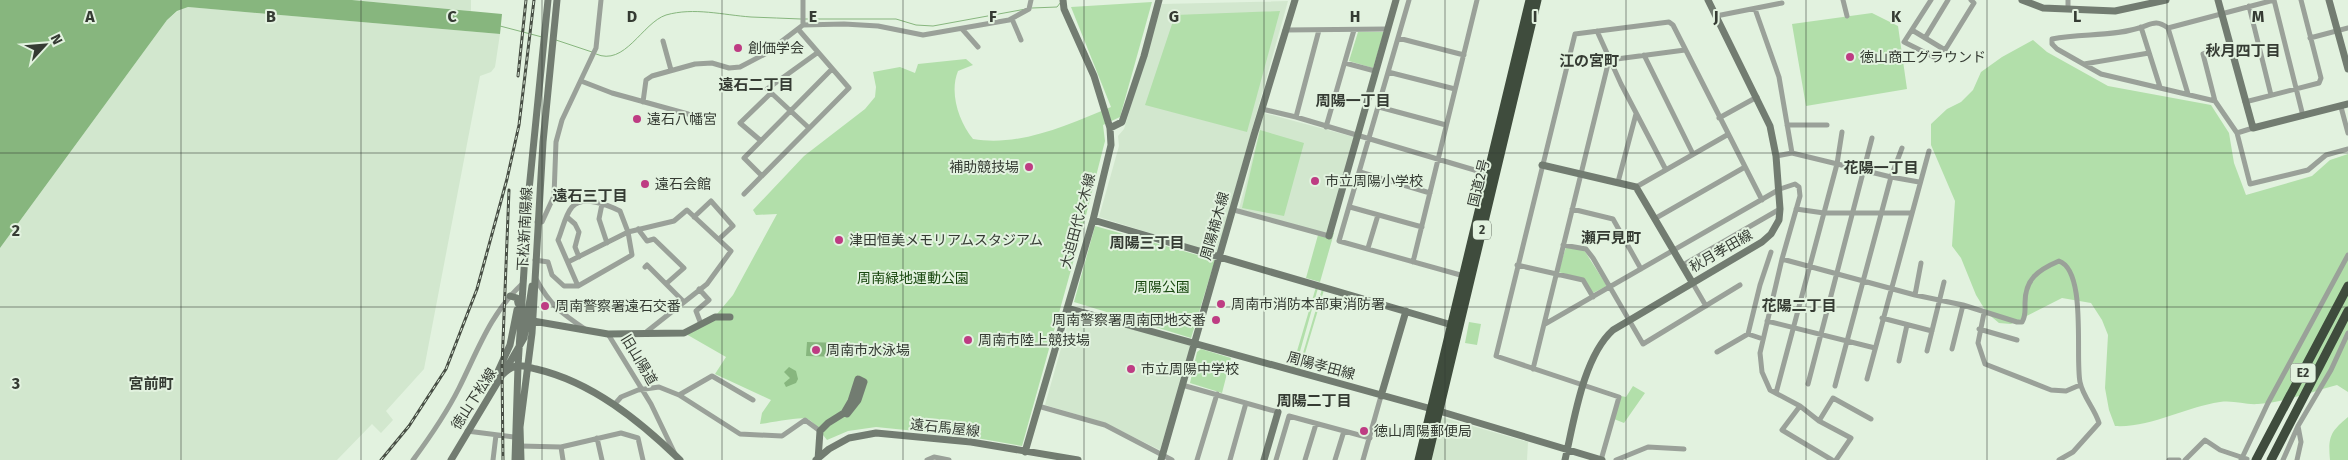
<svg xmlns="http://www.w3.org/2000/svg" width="2348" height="460" font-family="'Fira Sans','Noto Sans JP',sans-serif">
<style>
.built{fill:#d2e7ce}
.green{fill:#b2dfaa}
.water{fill:#87b67e}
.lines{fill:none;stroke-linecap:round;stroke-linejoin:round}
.stream{stroke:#87b67e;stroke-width:1}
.street{stroke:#9aa199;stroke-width:5}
.secondary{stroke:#727c71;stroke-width:7}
.highway{stroke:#3f4c3d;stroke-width:9}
.rail-casing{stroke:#484f45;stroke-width:3}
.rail{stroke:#e2f2df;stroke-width:1;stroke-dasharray:4;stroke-linecap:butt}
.grid{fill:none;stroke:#353b33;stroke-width:1;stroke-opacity:0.55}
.poi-dot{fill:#be3c83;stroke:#e2f2df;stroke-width:2}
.labels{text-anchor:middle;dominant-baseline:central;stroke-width:4;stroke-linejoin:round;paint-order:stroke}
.shield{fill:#e2f2df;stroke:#697267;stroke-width:1}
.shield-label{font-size:12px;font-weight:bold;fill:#353b33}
.poi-label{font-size:14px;fill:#353b33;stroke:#e2f2df;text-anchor:start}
.street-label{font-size:14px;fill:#353b33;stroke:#e2f2df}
.park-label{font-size:14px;fill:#18470f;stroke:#e2f2df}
.neighbourhood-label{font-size:15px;font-weight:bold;fill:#353b33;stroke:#e2f2df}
.grid-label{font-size:16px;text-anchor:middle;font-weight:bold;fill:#353b33;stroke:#e2f2df;stroke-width:4;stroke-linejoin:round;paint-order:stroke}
</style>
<rect width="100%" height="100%" fill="#e2f2df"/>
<!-- built -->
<path class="built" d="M353 0H471V11Z
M1288 1 1217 254 1099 217 1119 146 1118 136 1124 129 1162 4Z
M188 7 500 34 495 67 491 72 480 76 424 369 386 411 393 420 381 433 372 424 337 460H0V248L167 20 178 11Z
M1264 113 1354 137 1327 235 1239 209Z
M1071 313 1192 345 1160 450 1103 422 1045 405Z
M1441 417 1528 442 1527 460H1430Z"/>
<!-- green -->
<path class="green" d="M1152 2 1120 117 1103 125 1105 141 1084 223 1022 446 965 436 876 427 848 431 827 440C822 434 815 423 808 419 801 416 770 423 760 424L762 413 771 400 715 374 726 357 686 334 717 314 733 295 777 214 756 215 753 210 804 156 865 109 875 97 876 87 873 72 900 67 915 73 918 64 966 59 973 65 958 71C949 93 959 122 973 139 1020 147 1068 125 1111 107L1071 7Z
M1280 11 1247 132 1145 105 1175 15Z
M1872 13 1898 26 1907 89 1806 106 1792 24Z
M1358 32H1384L1373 68 1349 61Z
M2033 40 2047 52 2108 86 2211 105 2229 133 2234 163 2246 195 2312 176 2330 160 2348 154V392L2337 385C2311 392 2285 402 2258 404 2245 405 2234 400 2220 402 2185 407 2151 428 2115 426L2109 410 2105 388 2108 335 2102 320 2091 303 2062 298 2011 324 1999 323 1987 313 1976 295 1961 258 1952 246 1955 201 1931 145V124L1947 109 1961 102 1973 90 1981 72 2002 57Z
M1260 130 1304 143 1284 216 1242 208Z
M1095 226 1215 260 1191 338 1074 302Z
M1332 232 1334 233 1320 282 1306 278 1318 235Z
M1566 247 1584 250 1607 286 1593 293 1582 278 1558 272Z
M1316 287 1318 288 1295 369 1292 368Z
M1322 289 1324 290 1300 370H1298Z
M1469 322 1481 324 1477 345 1465 343Z
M1201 349 1231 358 1222 393 1190 383 1197 352Z
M1633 386 1645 393 1624 423 1614 419 1621 396 1626 397Z
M2348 417V460H2330C2328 437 2330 432 2348 417Z"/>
<!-- water -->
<path class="water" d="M0 0H352L502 14 500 34 188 7 177 11 167 20 0 248Z
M807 342 841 343V357L806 356Z
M789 367 796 371 798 379 796 383 786 387 784 383 790 378 784 372Z"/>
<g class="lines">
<!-- stream -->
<path class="stream" d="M1032 8 1057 7 1061 2
M805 19H896L916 25 933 26 1026 9
M500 26 542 37
M556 40 592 52
M596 54C625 67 642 23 666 15 694 7 723 15 751 17 768 18 785 18 801 19"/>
<!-- street -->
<path class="street" d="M1409 0 1339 241 1464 276
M1843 0 1847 16
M1931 0 1904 42 1938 59
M2274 0 2303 116
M2249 6 2271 95
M1755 9 1779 77 1792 153
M2068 9V0
M1716 16 1782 3
M1012 19 1021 40
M803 25V0
M2141 27 2160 87
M2168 28 2274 0
M963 30 978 47
M1285 30 1387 29
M1912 30 1945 50 1974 3 1971 0
M1597 31 1621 84 1666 170
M1398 38 1464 55
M1925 38 1948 0
M2310 38 2348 28
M663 41 671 70
M2229 46 2203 54 2215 101 2237 133 2250 184 2308 170 2326 155 2348 149
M1644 55 1693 154
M1609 60 1685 50
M1345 63 1375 71
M2084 64 2149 53
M1388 72 1455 89
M581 81 612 93 688 114
M2188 94 2168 28C2156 19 2152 24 2139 28 2110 37 2081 33 2052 39V44L2057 49 2101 74 2215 101
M643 102 646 80 652 76 695 64 712 63 729 68 740 67 765 54 803 25 844 24 878 26 923 35 1009 20 1029 9 1031 0
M2245 102 2319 83 2321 78 2301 0
M1379 107 1446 125
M2341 107 2348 133
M1262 109 1296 117 1488 174
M1296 117 1319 30
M1719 118 1757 97
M1787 125H1827
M1326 127 1354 30
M809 128 767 89 817 53
M2237 133 2253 128
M760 140 740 123 771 93
M1776 156 1792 153 1891 177 1919 182
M1360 172 1430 193
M762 176 744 158 831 70
M1618 182 1636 114
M1636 187 1727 135
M744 194 849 88 798 29
M602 204 599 219 607 243
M1350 207 1422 227
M1572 209 1613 219 1641 269
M1796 209 1824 213H1910
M1234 210 1329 236
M567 217 575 224 579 232 575 247 579 257
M694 217 711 201 733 226 719 239
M1656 218 1745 167
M537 222H542L554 196 556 142 562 120 596 48 601 0
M638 229 647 241 654 239 684 268 667 283
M1563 245 1586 249 1593 258 1643 344 1740 285
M1368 248 1378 215
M1782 259 1915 295 1963 305 2017 322H2022C2026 316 2025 310 2025 303 2025 279 2038 270 2059 261 2087 271 2075 357 2080 382 2083 397 2095 409 2099 423L2073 452 2059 460
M535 260 548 262 552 275 564 286H578L632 255 628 232 620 211C608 205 583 195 572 207 565 215 562 231 558 240L578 286
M568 262 628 232 674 221 687 210 731 251 707 284 645 333
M1413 262 1477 0
M1517 265 1583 280 1593 297
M1683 265 1780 209
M645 267 647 265 684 302
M536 279C550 305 561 313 585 329
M1692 282 1706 306
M699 289 709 300 696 311 701 324
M1915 295 1921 263
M1984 313 1978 343 1985 364 2051 390 2066 391 2080 385
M1882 318 1932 331
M1767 321 1875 348
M1545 324 1780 189 1795 184 1799 187 1800 196 1782 259 1760 353 1762 372 1770 390 1800 406 1819 421 1851 438 1836 460
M1979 329 2017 340
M608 334 651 404 675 454
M1748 334 1760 285 1771 252
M1952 349 1963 305
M1927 351 1944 282
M1717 352 1748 334 1763 339
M1899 361 1907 325
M1533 369 1609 60
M1867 379 1929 151
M1808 384 1872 138
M1182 385 1278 412
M1835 386 1891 177 1902 148
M1776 393 1837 164 1842 132
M679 395 712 376 753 400
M614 405 621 397 638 390 659 387 679 395 740 434 782 436 805 420 820 431
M1038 406 1105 425 1172 460
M1800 406 1782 430 1832 460
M1819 421 1833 398 1871 419
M467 431 514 437
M597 438 602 460
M520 446 561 447 621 433 638 438 643 460
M561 447 563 460
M413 460C430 437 446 414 459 388 478 350 490 314 522 284
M493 460 496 435
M927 460 934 457 949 460
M1197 460 1217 394
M1230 460 1246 403
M1276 460 1289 416 1370 438
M1305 460 1316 424
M1335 460 1344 431
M1363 460 1381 396
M1601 460 1619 397 1496 356 1575 34 1669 22 1673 25 1762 200
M1616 460 1648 447 1684 449
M2169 460H2179
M2185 460 2205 440 2220 450 2247 459
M2241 460 2268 403 2348 255
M2283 460 2298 426
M2297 460 2301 442 2298 426 2331 370 2348 333"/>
<!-- secondary -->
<path class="secondary" d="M2022 0 2043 8 2115 11 2166 0
M2218 0 2253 128 2348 104
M2329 0 2348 69
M1110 128 1122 122 1144 56 1159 0
M1542 165 1636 187 1692 282
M1093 220 1452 325
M1329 236 1396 0
M510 296 517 298 518 303
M1067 308 1439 411 1602 460
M533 321 608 334 684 333 715 317H730
M506 369 524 338 532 286
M495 378 510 345 517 310
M1381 396 1406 311
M1025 452 1093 220 1111 145 1110 128 1094 76 1064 9 1063 0
M451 460 502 375C506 371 511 366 518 366 524 365 531 368 536 369 592 382 640 421 680 460
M515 460 518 366 529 190 548 0
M521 460 520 427 532 333 543 142 557 0
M816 460 829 449 849 438 876 433 971 442 1078 460
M818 460 820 431 828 423 844 413 851 401 858 379 864 382 858 400 847 414 844 413
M1161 460 1254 135 1295 0
M1264 460 1278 412
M1565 460C1574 421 1583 357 1613 330L1762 242 1771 234 1779 220 1780 209 1776 156 1770 126 1708 0"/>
<!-- highway -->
<path class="highway" d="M1419 460 1530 0
M1427 460 1537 0
M2256 460 2348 286
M2271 460 2348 311"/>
<!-- rail casing -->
<g class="rail-casing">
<path id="rail" d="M518 76 526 0
M381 460 409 426 446 369 477 289 507 179 519 125 534 0
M503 460 502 366 509 190"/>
</g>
<!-- rail -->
<use href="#rail" class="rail"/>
</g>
<!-- grid -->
<path class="grid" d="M181 0V460M361 0V460M542 0V460M722 0V460M903 0V460M1084 0V460M1264 0V460M1445 0V460M1626 0V460M1806 0V460M1987 0V460M2167 0V460M0 153H2348M0 307H2348"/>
<!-- markers -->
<g class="poi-dot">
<circle cx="738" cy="48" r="5"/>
<circle cx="1850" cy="57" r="5"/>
<circle cx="637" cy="119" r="5"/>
<circle cx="1029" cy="167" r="5"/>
<circle cx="1315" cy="181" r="5"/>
<circle cx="645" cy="184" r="5"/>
<circle cx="839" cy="240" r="5"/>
<circle cx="1221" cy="304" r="5"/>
<circle cx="545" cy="306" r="5"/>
<circle cx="1216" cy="320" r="5"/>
<circle cx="968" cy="340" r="5"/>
<circle cx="816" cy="350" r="5"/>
<circle cx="1131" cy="369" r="5"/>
<circle cx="1364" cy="431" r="5"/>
</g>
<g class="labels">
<!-- shield labels -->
<g class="shield">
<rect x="1473" y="220.5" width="18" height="19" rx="4"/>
<rect x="2290.5" y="363.5" width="25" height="19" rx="4"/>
</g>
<g class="shield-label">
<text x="1482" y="230">2</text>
<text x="2303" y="373">E2</text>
</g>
<!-- poi labels -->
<g class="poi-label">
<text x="748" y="48">創価学会</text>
<text x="1860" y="57">徳山商工グラウンド</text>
<text x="647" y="119">遠石八幡宮</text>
<text x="1019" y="167" text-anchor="end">補助競技場</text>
<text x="1325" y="181">市立周陽小学校</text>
<text x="655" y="184">遠石会館</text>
<text x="849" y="240">津田恒美メモリアムスタジアム</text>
<text x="1231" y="304">周南市消防本部東消防署</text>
<text x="555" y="306">周南警察署遠石交番</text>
<text x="1206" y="320" text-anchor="end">周南警察署周南団地交番</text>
<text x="978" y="340">周南市陸上競技場</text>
<text x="826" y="350">周南市水泳場</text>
<text x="1141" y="369">市立周陽中学校</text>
<text x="1374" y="431">徳山周陽郵便局</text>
</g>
<!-- street labels -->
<g class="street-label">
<text transform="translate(1479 183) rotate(-76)">国道2号</text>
<text transform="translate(1078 221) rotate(-75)">大迫田代々木線</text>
<text transform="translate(1215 226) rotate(-74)">周陽楠木線</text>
<text transform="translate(525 229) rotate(-87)">下松新南陽線</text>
<text transform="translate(1721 251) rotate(-30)">秋月孝田線</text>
<text transform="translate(639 360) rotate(59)">旧山陽道</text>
<text transform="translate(1321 366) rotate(15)">周陽孝田線</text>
<text transform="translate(474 399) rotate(-57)">徳山下松線</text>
<text transform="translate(945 428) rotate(6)">遠石馬屋線</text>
</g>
<!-- park labels -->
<g class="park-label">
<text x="913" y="278">周南緑地運動公園</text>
<text x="1162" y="287">周陽公園</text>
</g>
<!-- neighbourhood labels -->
<g class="neighbourhood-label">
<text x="2243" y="51">秋月四丁目</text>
<text x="1589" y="61">江の宮町</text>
<text x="756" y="85">遠石二丁目</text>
<text x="1353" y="101">周陽一丁目</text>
<text x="1881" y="168">花陽一丁目</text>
<text x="590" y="196">遠石三丁目</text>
<text x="1611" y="238">瀬戸見町</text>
<text x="1147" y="243">周陽三丁目</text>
<text x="1799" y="306">花陽二丁目</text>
<text x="151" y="384">宮前町</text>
<text x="1314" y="401">周陽二丁目</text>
</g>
</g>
<g class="grid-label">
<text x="90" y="22">A</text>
<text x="271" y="22">B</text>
<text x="452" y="22">C</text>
<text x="632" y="22">D</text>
<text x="813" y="22">E</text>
<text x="993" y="22">F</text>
<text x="1174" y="22">G</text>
<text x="1355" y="22">H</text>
<text x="1535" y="22">I</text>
<text x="1716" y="22">J</text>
<text x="1896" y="22">K</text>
<text x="2077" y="22">L</text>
<text x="2258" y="22">M</text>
<text x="16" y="236">2</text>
<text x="16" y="389">3</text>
</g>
<!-- north arrow -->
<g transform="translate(45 45) rotate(64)" stroke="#e2f2df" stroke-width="4" paint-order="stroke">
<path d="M0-4L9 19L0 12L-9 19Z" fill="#353b33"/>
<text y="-8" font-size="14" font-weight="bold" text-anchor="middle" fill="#353b33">N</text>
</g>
</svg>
